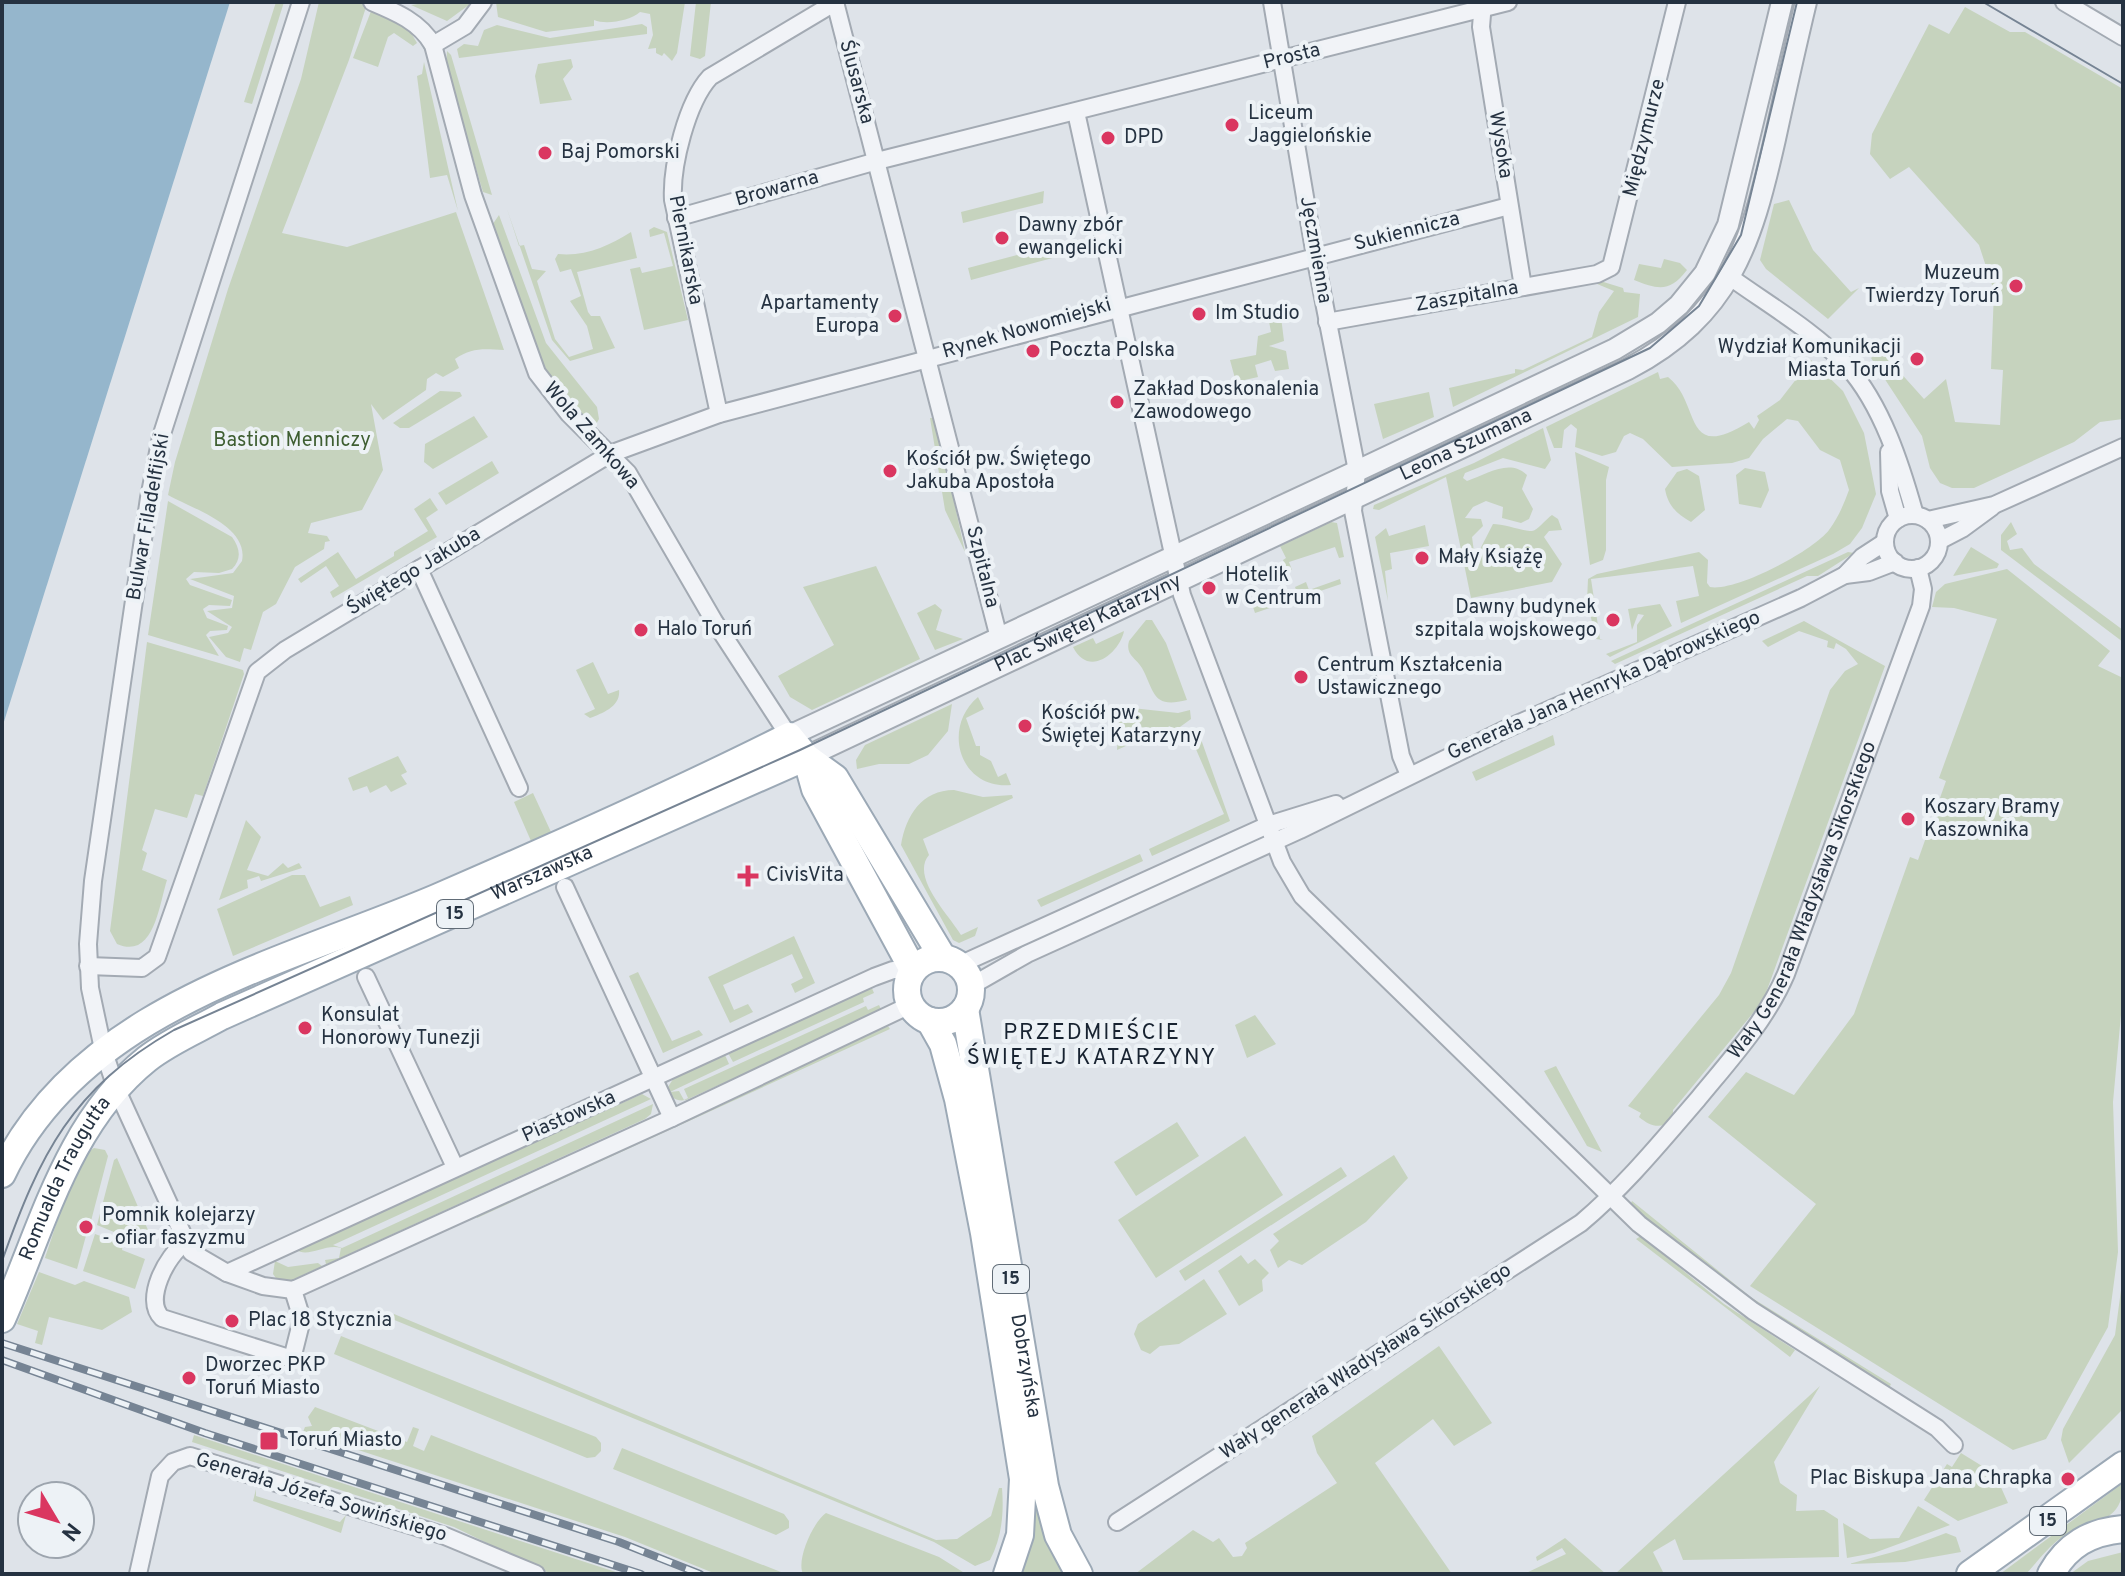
<svg xmlns="http://www.w3.org/2000/svg" width="2125" height="1576" font-family="Overpass,sans-serif">
<style>
.green{fill:#c6d3be}
.water{fill:#95b6cc}
.lines{fill:none;stroke-linecap:round;stroke-linejoin:round}
.minor-casing{stroke:#a3aab3;stroke-width:20}
.tertiary-casing{stroke:#a3aab3;stroke-width:24}
.primary-casing{stroke:#9ca9b6;stroke-width:30}
.minor{stroke:#f1f3f7;stroke-width:16}
.tertiary{stroke:#f1f3f7;stroke-width:20}
.primary{stroke:#fff;stroke-width:26}
.tram{stroke:#768494;stroke-width:2}
.rail-casing{stroke:#768494;stroke-width:8}
.rail{stroke:#edf2f6;stroke-width:5;stroke-dasharray:15;stroke-linecap:butt}
.poi-dot{fill:#da3660;stroke:#edf2f6;stroke-width:3}
.labels{text-anchor:middle;dominant-baseline:central;stroke-width:8;stroke-linejoin:round;paint-order:stroke}
.shield{fill:#edf2f6;stroke:#616c77;stroke-width:2}
.shield-label{font-size:18px;font-weight:bold;fill:#253241}
.street-label{font-size:20px;fill:#253241;stroke:#edf2f6}
.poi-label{font-size:20px;fill:#253241;stroke:#edf2f6;text-anchor:start}
.park-label{font-size:20px;fill:#3e5e31;stroke:#edf2f6}
.neighbourhood-label{font-size:22px;letter-spacing:2px;fill:#182331;stroke:#edf2f6}
</style>
<rect width="100%" height="100%" fill="#dee3e9"/>
<!-- green -->
<path class="green" d="M276 2H284L252 104 244 102Z
M319 2 367 4 349 60 282 233 347 247 456 212 504 350C484 349 472 347 455 359L459 368 443 377 436 373 427 379 426 390 383 420 371 404 383 470 362 510 311 523 308 533 327 536 330 541 325 542 324 549 295 567 276 604 263 612 251 650 244 648 240 662 226 657 209 637 228 633 232 627 207 611 232 608 234 596 190 579 233 573 242 561C249 526 193 509 168 495L175 462 228 289 301 79Z
M431 2H473L447 21 411 5Z
M496 2H685L677 53 672 61 664 53 662 56 656 53V48L648 49 653 35 650 14 640 12C630 21 606 25 594 20V26L546 32 498 17Z
M696 2H711L705 56 700 59 690 56Z
M373 6 407 26 417 43 413 46 394 33 388 37 378 67 353 58Z
M1965 7 2010 32H2025L2123 89V419L2100 422 2074 442 1974 488H1952L1940 483 1930 468 1922 436 1871 358 1880 350 1924 399 1946 379 1955 422 2000 425 2003 370 1991 369 1994 291 1979 245 1909 167 1890 179 1870 154 1872 134 1929 24 1949 34Z
M642 24 647 27V34L459 58 457 49 464 44 478 46 484 30 497 25 550 38Z
M447 51 451 55 492 195 483 192 446 66Z
M571 59 573 67 563 79 572 100 540 104 535 76 538 64Z
M424 62 458 211 447 175 430 178 417 76 422 74Z
M1044 191 1043 203 963 223 961 212Z
M1789 200 1813 250 1851 292 1859 288 1828 319 1766 269 1760 260 1774 204Z
M507 209 519 246 524 245 532 269 546 271 537 281 555 339 569 357 593 349 587 326 570 301 581 296 571 269 560 272 555 259 558 254C584 257 609 246 631 232L637 258 577 272 588 312 591 316H600L615 348 570 361 552 340Z
M499 215 546 343 597 407 599 419 594 428 575 411 542 369 490 228Z
M654 227 667 232 688 320 644 330 630 269 640 267 642 273 673 266 664 233 650 237 649 230Z
M1054 245 1060 256 971 280 968 268Z
M1664 259 1680 263 1687 270C1670 292 1659 290 1634 280L1639 264 1661 268Z
M1597 280 1623 288 1624 292 1640 294 1638 317 1453 407 1449 388 1515 373V369L1523 370 1592 337 1599 312 1614 291 1590 281Z
M1280 309 1284 341 1269 346 1286 351 1289 369 1275 371 1271 360 1255 365 1258 377 1236 382 1230 360 1256 355 1258 336 1271 332 1267 311Z
M1811 360 1843 391 1864 433 1876 494 1862 528 1850 544 1833 554 1681 623 1676 601 1699 596 1693 566 1591 579 1600 639 1603 640 1596 639 1587 601 1588 579 1597 574 1699 552 1708 560 1707 583 1710 587C1736 592 1813 551 1829 530 1838 518 1844 504 1849 490L1840 460 1820 450 1798 421 1787 419 1763 439 1749 458 1732 463 1672 467 1643 439 1630 433 1624 436 1616 452 1602 456 1575 447 1577 429 1571 424 1564 430 1562 448H1554L1546 427 1658 372 1660 379 1668 377C1702 403 1681 464 1749 422L1754 429 1759 420 1757 416 1780 400Z
M440 391 460 392 462 396 409 428H400L393 423Z
M1429 392 1434 417 1383 439 1374 404Z
M474 416 488 437 433 469 424 462 425 444Z
M930 418H936L965 552 945 510Z
M1543 428 1551 460 1545 469 1503 458 1465 473 1463 478 1467 481C1487 474 1510 458 1527 475L1522 489 1533 509 1529 519 1521 523 1502 518 1503 507 1486 501 1473 507 1465 518 1481 519 1483 526 1472 537 1475 559 1493 524C1504 524 1527 532 1532 531 1537 531 1546 519 1552 515L1558 519 1562 530 1549 531 1544 537 1562 564 1552 582 1471 598 1446 477 1379 510 1373 509 1374 505 1474 463Z
M1575 452 1609 467 1606 480V550L1603 560 1590 565Z
M492 461 499 473 446 505 438 493Z
M1745 468 1765 472 1769 490 1761 508 1739 504 1736 475Z
M1687 469 1699 476 1705 510 1691 522C1677 514 1668 506 1665 489L1677 472Z
M430 498 438 510 426 518 437 537 333 598 330 592 339 586 326 566 301 583 298 579 338 552 356 579 394 556V552L428 531 414 509Z
M168 501 232 537C240 548 242 559 232 569L219 573 194 572 186 579 190 585 232 600 230 606 209 605 203 609 207 618 228 626 227 630 210 631 206 635 219 656 148 635Z
M1331 522 1337 523 1344 557 1339 558 1335 547 1289 562 1292 570 1287 571 1283 560 1286 558 1280 546Z
M2011 522 2017 534 2007 541 2010 550 2022 548 2034 564 2123 630V642L2001 550V535Z
M1425 525 1429 546 1390 553 1392 569 1385 571 1388 601 1375 537 1386 528 1389 536Z
M1971 547 1999 564 1997 568 1953 576Z
M1848 552 1854 553 1818 576H1807L1615 664 1611 661Z
M876 566 920 659 812 710 790 697 778 676 834 645 803 587Z
M2007 569 2110 651 2098 666 2123 678V993L2113 1102 2118 1252 2108 1327 2046 1439 2013 1450 1750 1286 1816 1204 1708 1117 1746 1072 1794 1095 1854 1014 1910 857 1918 860 1946 781 1939 778 1997 619 1954 608 1932 607 1936 592 1945 584Z
M1340 579 1341 584 1255 613 1253 607 1287 595 1289 599 1298 595 1295 587 1306 582 1309 590Z
M935 604 942 610 936 630 963 639 935 650 917 613Z
M1660 604 1672 626 1610 657 1606 654 1637 642V625L1644 615 1638 614 1632 630 1628 609Z
M1146 620H1152L1166 643 1187 700C1152 709 1155 692 1142 668 1136 658 1125 655 1129 641Z
M1804 621 1885 666 1763 1001 1673 1110V1120C1660 1130 1650 1126 1639 1117L1641 1113 1628 1106 1719 995 1731 973 1830 690 1845 671 1858 664 1846 649 1836 643 1834 649 1827 647 1828 641 1799 631 1768 647 1762 641Z
M1124 631C1120 652 1089 679 1073 647L1093 638 1096 644Z
M147 642 243 670 244 674 203 796 195 794 187 818 155 809 142 850 147 853 142 870 167 880C159 905 154 960 117 944L110 931Z
M593 662 608 694 619 690C621 706 603 713 590 718L584 714 595 709 576 670Z
M978 697 984 709 966 718 976 746H980V755L991 761 998 777 1006 773 1011 785C960 790 941 728 978 697Z
M952 704 948 731 928 755 909 764H879L857 769 856 760 865 745Z
M1132 708 1178 713 1190 710 1191 719 1173 732 1170 726 1117 750 1119 718Z
M1197 728 1230 821 1152 856 1149 849 1224 814 1195 747 1175 738Z
M1553 735 1555 745 1476 781 1472 772Z
M398 756 407 772 401 775 407 784 391 792 386 785 370 793 367 786 353 791 348 778Z
M954 790 983 797 1012 795 1013 798 923 839 929 855C910 877 950 916 961 935L978 927 975 936 959 943 953 940 901 845C906 815 922 790 954 790Z
M533 793 551 832 531 841 514 802Z
M246 820 261 837 247 870 268 876 283 863 288 868 299 863 302 868 261 881 259 876 247 880 248 888 219 900Z
M1140 854 1143 861 1041 907 1037 900Z
M292 875H305L320 907 350 896 353 905 233 956 217 909Z
M794 936 815 983 795 993 791 984 803 978 792 954 723 985 734 1010 748 1004 753 1012 730 1023 708 977Z
M638 972 672 1041 699 1030 703 1035 663 1053 629 976Z
M871 986 874 993 863 998 864 1002 733 1062 728 1053 725 1055 729 1064 670 1092 679 1091 684 1100 688 1098 684 1089 866 1006 868 1010 879 1005 882 1011 686 1100C676 1102 669 1097 668 1087L675 1076Z
M1255 1015 1276 1044 1247 1058 1235 1025Z
M888 1026 890 1029 477 1218 476 1215Z
M1556 1066 1602 1152 1587 1146 1544 1071Z
M642 1094 651 1099 333 1245 342 1248 353 1243 653 1104 651 1114 645 1119 292 1280 278 1281 273 1274 275 1261 288 1267 318 1263 322 1266 326 1264 325 1260 339 1258 341 1248C326 1243 309 1258 296 1250Z
M1177 1122 1199 1156 1136 1196 1114 1162Z
M1245 1136 1283 1195 1156 1278 1118 1220Z
M94 1148 105 1150 108 1156 91 1221 84 1220 81 1230 87 1232 77 1269 45 1258C54 1234 74 1159 94 1148Z
M1394 1155 1408 1178 1366 1222 1302 1265 1289 1260 1278 1268 1270 1250 1279 1241 1273 1234Z
M117 1158 148 1230H152L151 1241 128 1232 126 1237 97 1225 114 1160Z
M1341 1167 1347 1176 1185 1281 1179 1271Z
M1632 1201 1752 1298 1891 1384 1889 1388C1796 1335 1709 1276 1630 1205Z
M95 1234 123 1244 122 1250 145 1259 135 1289 83 1271Z
M1641 1236 1724 1304 1795 1350 1790 1357 1636 1239Z
M1241 1255 1248 1264 1255 1259 1269 1273 1262 1280 1263 1291 1239 1306 1218 1271Z
M39 1272 75 1285 84 1281 129 1297 132 1312 102 1330 49 1317 42 1345 35 1343 38 1331 17 1324Z
M2123 1275V1409L2069 1463 2061 1440 2063 1429 2115 1335Z
M1204 1279 1227 1314 1179 1344 1160 1346 1150 1354 1141 1350 1134 1334 1138 1324Z
M394 1314 936 1540 957 1539 991 1516 999 1488H1002C1004 1513 1002 1537 990 1560L975 1566 934 1542 392 1319Z
M341 1336 596 1437 601 1443V1451L595 1457 587 1458 334 1354Z
M1439 1346 1492 1423 1454 1446 1433 1419 1375 1463 1452 1574H1135L1193 1530 1213 1542 1219 1538 1233 1557 1242 1556 1247 1548 1245 1543 1337 1483 1317 1453 1312 1436Z
M1820 1386 1774 1462 1780 1483 1797 1495 1796 1511 1824 1510 1838 1519 1839 1557 1683 1560 1675 1539 1653 1552 1663 1572 1615 1574Z
M315 1407 407 1442 413 1427 419 1429 413 1446 424 1451 431 1435 786 1574H716L625 1537 303 1432 305 1427 312 1426 308 1417Z
M194 1435 622 1574H551L454 1527 192 1442Z
M622 1448 784 1514 789 1521V1528L776 1535 613 1469Z
M1961 1453 1995 1474 2008 1503 1958 1521 1924 1500 1947 1464 1952 1467Z
M1034 1474 1063 1572 1018 1574Z
M2123 1483C2123 1527 2089 1518 2062 1537 2048 1547 2038 1561 2026 1574H2000Z
M256 1489V1496L340 1522 346 1515 341 1533 253 1501Z
M1918 1506 1950 1525 1874 1553 1847 1558 1843 1523 1870 1539 1899 1538Z
M826 1513 939 1557 966 1574H803C796 1560 813 1522 826 1513Z
M1946 1533 1956 1537 1961 1552 1905 1562 1849 1564 1904 1549Z
M1565 1538 1606 1574H1524L1566 1554 1562 1548 1537 1561 1536 1557Z
M2123 1552V1574H2070L2088 1561Z"/>
<!-- water -->
<path class="water" d="M2 2H230L2 728Z"/>
<g class="lines">
<!-- minor casing -->
<g class="minor-casing">
<g id="minor">
<path d="M301 2 161 437 149 498 93 881 88 944 90 988 103 1049 116 1088 191 1252 227 1273 263 1286 293 1290 672 1118 910 1005"/>
<path d="M372 2C396 12 420 22 433 45L473 195 537 373 569 414 628 473 714 621 789 736"/>
<path d="M835 2 999 638"/>
<path d="M1272 2 1315 256 1357 471 1353 511 1401 756 1409 775"/>
<path d="M1483 2 1481 27 1523 287"/>
<path d="M2064 2 2123 37"/>
<path d="M433 45 465 26 483 2"/>
<path d="M1076 112 1182 595 1282 862 1302 896 1639 1224 1753 1311 1937 1428 1954 1445"/>
<path d="M676 218 877 161 1508 2"/>
<path d="M1730 277C1769 305 1814 331 1847 366 1882 405 1901 465 1915 515"/>
<path d="M1327 322 1597 274 1611 267 1677 2"/>
<path d="M719 414 673 200C671 166 687 102 710 77L836 2"/>
<path d="M1889 452 1890 491 1898 519"/>
<circle cx="1912" cy="542" r="27"/>
<path d="M1928 520 1994 505 2123 447"/>
<path d="M1939 541 1962 529 1992 507"/>
<path d="M419 569 519 788"/>
<path d="M1845 575 1869 572 1895 562"/>
<path d="M565 887 672 1118"/>
<path d="M959 965 1268 825 1336 804"/>
<path d="M88 966 142 968 157 957 257 672 285 650 610 454 719 414 1509 206"/>
<path d="M366 977 455 1167"/>
<path d="M971 986 1027 954 1300 830 1506 729 1801 598 1845 575 1862 557 1885 542"/>
<path d="M185 1243C167 1255 143 1300 162 1318L292 1359 302 1319 293 1290"/>
<path d="M227 1273 874 977 893 970H913"/>
<path id="s1" d="M1117 1522 1581 1223C1625 1186 1660 1143 1698 1099 1730 1060 1766 1021 1786 974L1921 606 1923 589 1918 568"/>
<path d="M138 1574 160 1476 173 1462 190 1456 445 1536 536 1574"/>
</g>
</g>
<!-- tertiary casing -->
<g class="tertiary-casing">
<g id="tertiary">
<path d="M789 736 1357 471 1615 349 1658 323 1679 305 1705 273 1728 225 1782 2"/>
<path id="s2" d="M806 757 1628 369C1730 315 1751 245 1775 139 1785 93 1795 48 1806 2"/>
</g>
</g>
<!-- primary casing -->
<g class="primary-casing">
<g id="primary">
<path d="M806 757 815 789 913 970"/>
<circle cx="939" cy="990" r="32"/>
<path id="s3" d="M965 1009 1045 1486 1058 1535 1079 1574"/>
<path d="M930 1021 943 1044 958 1099 984 1233 1023 1479 1020 1535 1007 1574"/>
<path d="M2 1174C81 1008 280 964 436 898 554 847 674 794 789 736L806 757 835 778 943 958"/>
<path id="s4" d="M2 1319C42 1229 67 1123 147 1059 170 1041 197 1030 222 1016L806 757"/>
<path d="M1970 1574 2123 1465"/>
<path d="M2051 1574C2067 1545 2090 1532 2123 1529"/>
</g>
</g>
<!-- minor -->
<use href="#minor" class="minor"/>
<!-- tertiary -->
<use href="#tertiary" class="tertiary"/>
<!-- primary -->
<use href="#primary" class="primary"/>
<!-- tram -->
<path class="tram" d="M1983 2 2123 84
M2 1261C40 1154 71 1089 174 1030L800 750 1650 348 1699 306 1741 235 1797 2"/>
<!-- rail casing -->
<g class="rail-casing">
<path id="rail" d="M2 1343 619 1542 700 1574
M2 1360 205 1433 641 1574"/>
</g>
<!-- rail -->
<use href="#rail" class="rail"/>
</g>
<!-- markers -->
<g class="poi-dot">
<circle cx="1232" cy="125" r="8"/>
<circle cx="1108" cy="138" r="8"/>
<circle cx="545" cy="153" r="8"/>
<circle cx="1002" cy="238" r="8"/>
<circle cx="2016" cy="286" r="8"/>
<circle cx="1199" cy="314" r="8"/>
<circle cx="895" cy="316" r="8"/>
<circle cx="1033" cy="351" r="8"/>
<circle cx="1917" cy="359" r="8"/>
<circle cx="1117" cy="402" r="8"/>
<circle cx="890" cy="471" r="8"/>
<circle cx="1422" cy="558" r="8"/>
<circle cx="1209" cy="588" r="8"/>
<circle cx="1613" cy="620" r="8"/>
<circle cx="641" cy="630" r="8"/>
<circle cx="1301" cy="677" r="8"/>
<circle cx="1025" cy="726" r="8"/>
<circle cx="1908" cy="819" r="8"/>
<path d="M744 864h8v8h8v8h-8v8h-8v-8h-8v-8h8z"/>
<circle cx="305" cy="1028" r="8"/>
<circle cx="86" cy="1227" r="8"/>
<circle cx="232" cy="1321" r="8"/>
<circle cx="189" cy="1378" r="8"/>
<rect x="259" y="1431" width="20" height="20" rx="4"/>
<circle cx="2068" cy="1479" r="8"/>
</g>
<g class="labels">
<!-- shield labels -->
<g class="shield">
<rect x="437" y="900" width="36" height="28" rx="6"/>
<rect x="993" y="1265" width="36" height="28" rx="6"/>
<rect x="2030" y="1507" width="36" height="28" rx="6"/>
</g>
<g class="shield-label">
<text x="455" y="914">15</text>
<text x="1011" y="1279">15</text>
<text x="2048" y="1521">15</text>
</g>
<!-- street labels -->
<g class="street-label">
<text transform="translate(1292 57) rotate(-14)">Prosta</text>
<text transform="translate(856 82) rotate(75)">Ślusarska</text>
<text transform="translate(1645 138) rotate(-76)">Międzymurze</text>
<text transform="translate(1500 145) rotate(81)">Wysoka</text>
<text transform="translate(777 189) rotate(-16)">Browarna</text>
<text transform="translate(1407 232) rotate(-14)">Sukiennicza</text>
<text transform="translate(685 250) rotate(79)">Piernikarska</text>
<text transform="translate(1315 250) rotate(80)">Jęczmienna</text>
<text transform="translate(1467 297) rotate(-10)">Zaszpitalna</text>
<text transform="translate(1027 329) rotate(-16)">Rynek Nowomiejski</text>
<text transform="translate(591 436) rotate(49)">Wola Zamkowa</text>
<text stroke="none"><textPath href="#s2" startOffset="730">Leona Szumana</textPath></text>
<text transform="translate(149 517) rotate(-80)">Bulwar Filadelfijski</text>
<text transform="translate(982 567) rotate(76)">Szpitalna</text>
<text transform="translate(414 572) rotate(-31)">Świętego Jakuba</text>
<text stroke="none"><textPath href="#s2" startOffset="312">Plac Świętej Katarzyny</textPath></text>
<text transform="translate(1604 686) rotate(-24)">Generała Jana Henryka Dąbrowskiego</text>
<text stroke="none"><textPath href="#s4" startOffset="738">Warszawska</textPath></text>
<text stroke="none"><textPath href="#s1" startOffset="950">Wały Generała Władysława Sikorskiego</textPath></text>
<text transform="translate(569 1117) rotate(-24)">Piastowska</text>
<text stroke="none"><textPath href="#s4" startOffset="154">Romualda Traugutta</textPath></text>
<text transform="translate(1366 1362) rotate(-33)">Wały generała Władysława Sikorskiego</text>
<text stroke="none"><textPath href="#s3" startOffset="362">Dobrzyńska</textPath></text>
<text transform="translate(321 1498) rotate(17)">Generała Józefa Sowińskiego</text>
</g>
<!-- poi labels -->
<g class="poi-label">
<text x="1248" y="114">Liceum<tspan x="1248" dy="23">Jaggielońskie</tspan></text>
<text x="1124" y="138">DPD</text>
<text x="561" y="153">Baj Pomorski</text>
<text x="1018" y="226">Dawny zbór<tspan x="1018" dy="23">ewangelicki</tspan></text>
<text x="2000" y="274" text-anchor="end">Muzeum<tspan x="2000" dy="23">Twierdzy Toruń</tspan></text>
<text x="879" y="304" text-anchor="end">Apartamenty<tspan x="879" dy="23">Europa</tspan></text>
<text x="1215" y="314">Im Studio</text>
<text x="1901" y="348" text-anchor="end">Wydział Komunikacji<tspan x="1901" dy="23">Miasta Toruń</tspan></text>
<text x="1049" y="351">Poczta Polska</text>
<text x="1133" y="390">Zakład Doskonalenia<tspan x="1133" dy="23">Zawodowego</tspan></text>
<text x="906" y="460">Kościół pw. Świętego<tspan x="906" dy="23">Jakuba Apostoła</tspan></text>
<text x="1438" y="558">Mały Książę</text>
<text x="1225" y="576">Hotelik<tspan x="1225" dy="23">w Centrum</tspan></text>
<text x="1597" y="608" text-anchor="end">Dawny budynek<tspan x="1597" dy="23">szpitala wojskowego</tspan></text>
<text x="657" y="630">Halo Toruń</text>
<text x="1317" y="666">Centrum Kształcenia<tspan x="1317" dy="23">Ustawicznego</tspan></text>
<text x="1041" y="714">Kościół pw.<tspan x="1041" dy="23">Świętej Katarzyny</tspan></text>
<text x="1924" y="808">Koszary Bramy<tspan x="1924" dy="23">Kaszownika</tspan></text>
<text x="766" y="876">CivisVita</text>
<text x="321" y="1016">Konsulat<tspan x="321" dy="23">Honorowy Tunezji</tspan></text>
<text x="102" y="1216">Pomnik kolejarzy<tspan x="102" dy="23">- ofiar faszyzmu</tspan></text>
<text x="248" y="1321">Plac 18 Stycznia</text>
<text x="205" y="1366">Dworzec PKP<tspan x="205" dy="23">Toruń Miasto</tspan></text>
<text x="287" y="1441">Toruń Miasto</text>
<text x="2052" y="1479" text-anchor="end">Plac Biskupa Jana Chrapka</text>
</g>
<!-- park labels -->
<g class="park-label">
<text x="292" y="441">Bastion Menniczy</text>
</g>
<!-- neighbourhood labels -->
<g class="neighbourhood-label">
<text x="1092" y="1033">PRZEDMIEŚCIE<tspan x="1092" dy="25">ŚWIĘTEJ KATARZYNY</tspan></text>
</g>
</g>
<!-- border -->
<rect width="2125" height="1576" fill="none" stroke="#253241" stroke-width="8"/>
<!-- north arrow -->
<g transform="translate(56 1520) rotate(128)"><circle r="38" fill="#edf2f6" stroke="#9da5ae" stroke-width="2"/>
<path d="M0-6L14 30L0 20L-14 30Z" fill="#da3660"/>
<text y="-12" font-size="22" font-weight="bold" text-anchor="middle" fill="#253241">N</text>
</g>
</svg>
